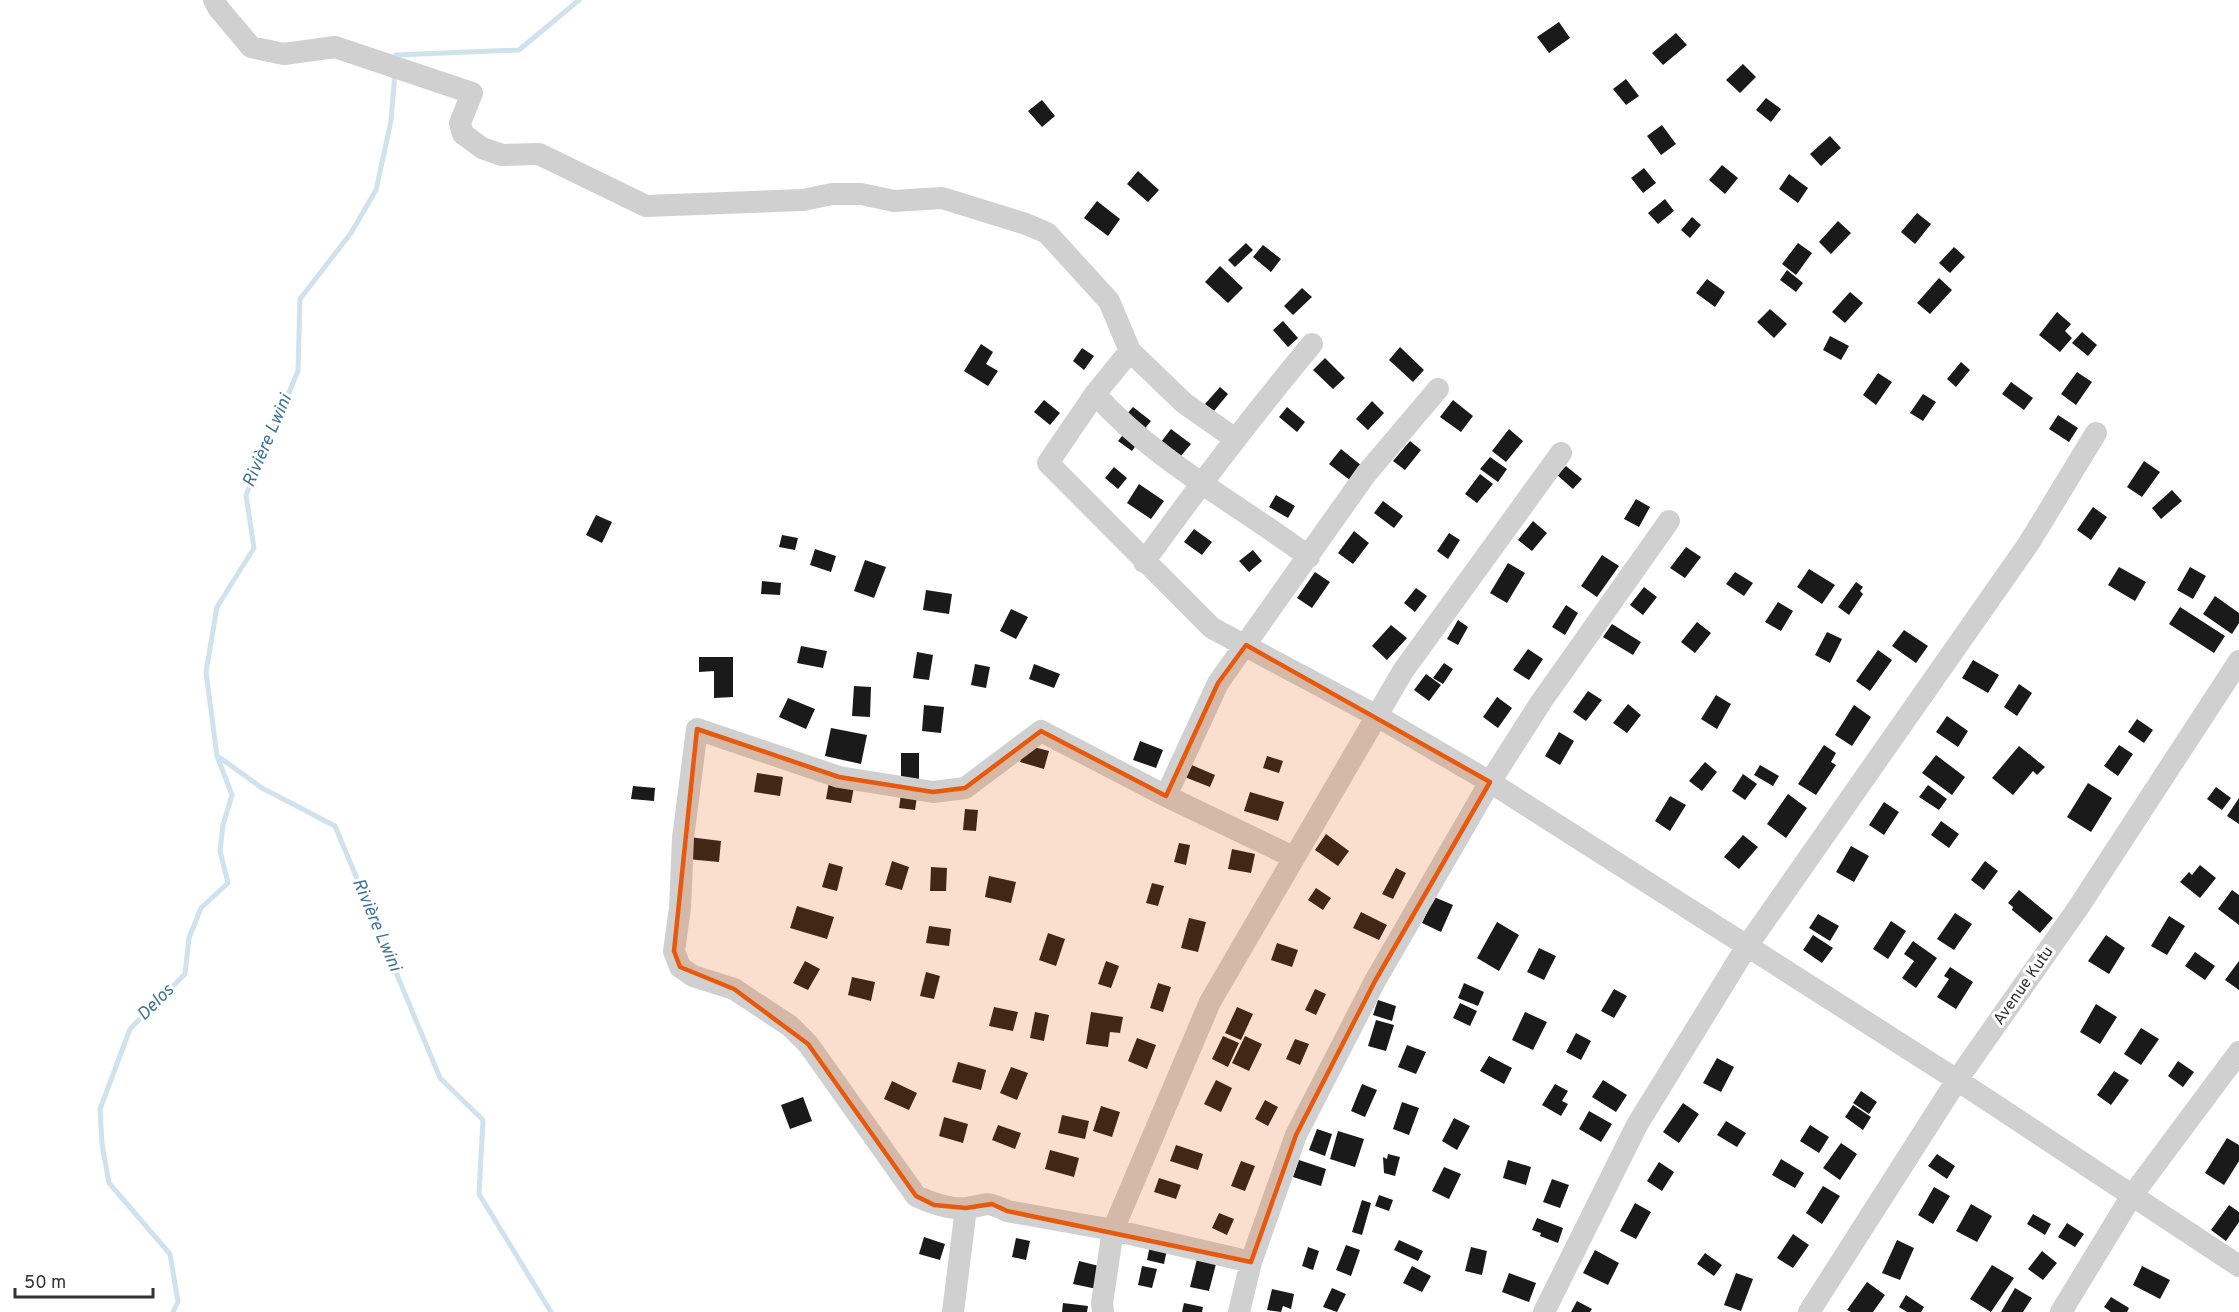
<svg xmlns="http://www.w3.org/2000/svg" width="2239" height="1312" font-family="Overpass,sans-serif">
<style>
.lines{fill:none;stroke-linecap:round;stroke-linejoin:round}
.stream{stroke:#cfe2ee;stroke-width:5}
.building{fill:#1a1a1a}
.street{stroke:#d0d0d0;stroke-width:22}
.marked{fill:#e8590c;fill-opacity:0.2;stroke:#e8590c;stroke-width:4.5;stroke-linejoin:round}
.labels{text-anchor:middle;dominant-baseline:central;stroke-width:6;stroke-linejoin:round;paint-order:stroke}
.street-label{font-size:16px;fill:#333;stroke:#fff}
.water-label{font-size:18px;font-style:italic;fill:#3f7597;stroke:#fff}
</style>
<rect width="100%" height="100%" fill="#fff"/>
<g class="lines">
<!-- stream -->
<path class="stream" d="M396 61V55L519 50 579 0
M219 757 262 788 335 826 440 1078 483 1120 479 1194 551 1312
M173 1312 178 1302 170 1254 109 1183 102 1144 100 1109 130 1029 185 974 189 938 201 908 228 883 220 851 223 825 232 795 217 756 206 672 217 607 254 548 246 495 298 371 300 299 351 233 376 190 391 121 395 73"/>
</g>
<!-- building -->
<path class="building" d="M1559 22 1570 38 1549 53 1537 37Z
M1676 33 1687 45 1663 65 1652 53Z
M1743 64 1756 77 1740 93 1726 80Z
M1626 79 1639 96 1626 105 1613 89Z
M1766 98 1781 109 1771 122 1756 110Z
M1042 100 1055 116 1042 127 1028 111Z
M1662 125 1676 144 1661 155 1647 136Z
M1830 136 1841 148 1821 166 1810 154Z
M1722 165 1738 178 1725 194 1709 180Z
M1644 168 1656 183 1643 193 1631 178Z
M1138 171 1159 190 1148 202 1127 184Z
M1789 174 1808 188 1798 203 1779 189Z
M1665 199 1674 211 1658 224 1648 213Z
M1097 201 1120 219 1108 236 1084 218Z
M1917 213 1931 224 1915 244 1901 232Z
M1692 217 1701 225 1690 238 1681 230Z
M1838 221 1851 233 1831 254 1819 242Z
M1246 243 1253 250 1235 267 1228 260Z
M1798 243 1812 253 1796 275 1782 264Z
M1263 245 1281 259 1271 272 1253 257Z
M1954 247 1965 257 1950 273 1939 263Z
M1220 266 1243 288 1228 303 1205 282Z
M1787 270 1803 283 1796 292 1780 280Z
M1939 278 1952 290 1930 314 1917 303Z
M1707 279 1725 292 1715 307 1696 293Z
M1302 288 1312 297 1293 315 1284 306Z
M1850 292 1863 303 1845 323 1832 312Z
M1770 309 1787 324 1774 338 1757 322Z
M2057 312 2071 324 2065 331 2072 338 2060 352 2039 335Z
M1283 321 1298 338 1288 347 1273 330Z
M2082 332 2097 345 2088 356 2072 343Z
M1830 336 1849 346 1841 360 1823 350Z
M981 344 993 352 986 364 998 371 988 386 964 371Z
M1400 347 1424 370 1413 382 1389 360Z
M1082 348 1094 356 1084 370 1073 361Z
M1325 358 1345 378 1333 389 1313 370Z
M1961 362 1970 370 1956 387 1947 379Z
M2077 372 2092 382 2076 405 2061 394Z
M1878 373 1892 382 1876 405 1863 395Z
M2011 382 2033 398 2024 410 2002 394Z
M1220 387 1228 394 1214 411 1205 404Z
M1923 394 1936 402 1923 421 1910 413Z
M1044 400 1060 413 1050 425 1034 412Z
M1453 400 1473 416 1461 432 1440 417Z
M1372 401 1384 413 1368 430 1356 419Z
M1133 407 1151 421 1142 432 1124 417Z
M1287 407 1305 422 1297 432 1279 417Z
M2058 415 2078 428 2069 442 2049 429Z
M1171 429 1191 444 1180 457 1161 442Z
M1509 429 1523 441 1506 462 1492 451Z
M1126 431 1139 441 1132 451 1118 441Z
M1410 441 1421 450 1405 470 1393 461Z
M1341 449 1362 466 1351 481 1329 464Z
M1490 457 1507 469 1498 482 1480 469Z
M2144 461 2160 472 2142 497 2127 487Z
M1566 466 1582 479 1573 489 1557 475Z
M1114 467 1127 478 1118 489 1105 478Z
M1480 474 1493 484 1477 503 1465 494Z
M1139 484 1164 501 1151 519 1127 503Z
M2172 490 2182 501 2161 519 2152 508Z
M1276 495 1295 506 1288 518 1269 507Z
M1636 499 1650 507 1639 527 1624 519Z
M1383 501 1403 516 1394 528 1374 513Z
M2093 507 2107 517 2091 540 2077 530Z
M596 515 612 522 602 543 586 535Z
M1533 521 1547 533 1532 551 1518 540Z
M1194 529 1212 542 1202 555 1184 542Z
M1354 531 1369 543 1353 564 1338 553Z
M1449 533 1460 540 1448 559 1437 551Z
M782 535 798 538 795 550 779 547Z
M1686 547 1701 557 1685 578 1670 568Z
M815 549 836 556 831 572 810 565Z
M1253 550 1262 561 1249 572 1239 561Z
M1602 555 1619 566 1597 597 1581 586Z
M865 560 886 567 874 598 854 591Z
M1508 563 1525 573 1507 603 1490 593Z
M2119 567 2146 582 2135 601 2108 585Z
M2190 567 2206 576 2193 599 2177 590Z
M1809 569 1835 585 1822 604 1797 587Z
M1315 572 1330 582 1312 608 1297 598Z
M1735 572 1753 583 1744 596 1726 584Z
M762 581 781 583 780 595 761 594Z
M1856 582 1863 587 1860 591 1863 594 1849 615 1838 607Z
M1644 587 1657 597 1643 615 1630 605Z
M1416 588 1427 596 1415 612 1404 603Z
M926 590 952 594 949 614 923 610Z
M2215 596 2239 613V623L2232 634 2203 614Z
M1778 602 1793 611 1781 631 1765 622Z
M1566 605 1578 613 1565 635 1552 627Z
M2180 607 2225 636 2214 653 2169 624Z
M1011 609 1028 617 1016 639 1000 631Z
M1458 620 1468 627 1458 645 1447 639Z
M1697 622 1711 633 1695 653 1681 642Z
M1612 624 1641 642 1633 655 1603 637Z
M1391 625 1407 638 1387 660 1372 646Z
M1904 630 1928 646 1916 663 1892 646Z
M1827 632 1842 639 1830 663 1815 655Z
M801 646 827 651 823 668 797 663Z
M1528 649 1543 659 1529 680 1513 670Z
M1878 650 1892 660 1870 691 1856 681Z
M917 652 933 655 929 680 913 678Z
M699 657H733V697L714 698V671L699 672Z
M1973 660 1999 675 1988 693 1962 678Z
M1444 663 1453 669 1443 684 1433 678Z
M975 664 990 667 986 688 971 685Z
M1034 664 1060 674 1054 688 1029 679Z
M1426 674 1441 685 1429 701 1414 690Z
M2019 684 2032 693 2017 716 2004 707Z
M854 686 871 687 870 717 852 716Z
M1588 691 1602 700 1586 721 1573 712Z
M1716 695 1731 704 1717 729 1701 719Z
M1497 697 1512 708 1498 728 1483 717Z
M788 698 815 709 806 729 779 717Z
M1628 704 1641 715 1627 733 1613 723Z
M924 705 944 707 941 733 922 731Z
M1854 705 1871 717 1852 746 1835 735Z
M1947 716 1968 731 1958 747 1936 732Z
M2137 719 2153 730 2144 743 2128 732Z
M831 728 867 735 861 764 825 756Z
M1559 732 1574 741 1560 765 1545 756Z
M1140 741 1163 750 1156 768 1133 760Z
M1026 745 1049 751 1044 769 1020 762Z
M1824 745 1836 753 1831 762 1836 765 1816 795 1798 784Z
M2119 745 2133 754 2118 776 2104 766Z
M2019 746 2045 767 2037 775 2033 771 2013 795 1992 778Z
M901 753H919V779H901Z
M1936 755 1965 777 1952 795 1922 773Z
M1267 756 1283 761 1279 773 1263 768Z
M1705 762 1717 772 1702 791 1689 781Z
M1187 763 1215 775 1210 787 1182 776Z
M1760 765 1779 776 1773 786 1754 775Z
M757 773 783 777 780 796 754 792Z
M1743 774 1757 784 1745 800 1732 791Z
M829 782 854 787 851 803 826 799Z
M2088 783 2112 798 2091 832 2067 817Z
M1928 785 1947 799 1939 810 1919 797Z
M633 786 655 788 654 801 631 799Z
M2216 787 2231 798 2222 810 2207 799Z
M1250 792 1284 802 1278 821 1244 811Z
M901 794 917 797 915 810 899 808Z
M1788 794 1807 808 1786 838 1767 824Z
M1670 796 1686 805 1670 831 1655 821Z
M2239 798V824L2227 816Z
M1884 802 1899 812 1884 835 1869 825Z
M965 809 978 810 976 831 963 830Z
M1941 821 1959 834 1949 848 1931 835Z
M1326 834 1349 851 1338 866 1315 850Z
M1743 835 1758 847 1739 869 1724 857Z
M689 837 721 841 719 862 687 859Z
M1179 843 1190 845 1186 865 1174 862Z
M1851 846 1869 856 1854 882 1836 872Z
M1232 849 1255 854 1251 873 1228 869Z
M892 861 909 867 902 890 885 885Z
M1985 861 1998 871 1984 890 1971 880Z
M829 863 843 867 837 891 822 887Z
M2200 865 2216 878 2200 898 2180 882 2189 872 2192 875Z
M931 867 947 868 946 891H930Z
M1396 868 1406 873 1393 899 1382 894Z
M989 876 1016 882 1011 903 985 897Z
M1152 883 1164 886 1158 906 1146 903Z
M1316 888 1331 898 1323 910 1308 900Z
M2019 890 2053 918 2040 933 2012 910 2013 907 2008 903Z
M2232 890 2239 895V925L2218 909Z
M1434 897 1453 905 1441 932 1422 923Z
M797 906 834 917 827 939 790 928Z
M1361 912 1387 925 1379 940 1353 928Z
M1955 913 1972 924 1954 950 1937 939Z
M1818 914 1839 926 1830 941 1809 928Z
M2169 916 2185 926 2167 955 2151 946Z
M1189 918 1206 922 1198 952 1181 948Z
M1891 921 1906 931 1888 959 1873 949Z
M1497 922 1519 935 1499 971 1477 958Z
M929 926 951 929 949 946 926 943Z
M1048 933 1065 939 1056 966 1039 960Z
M1813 935 1833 948 1822 963 1803 950Z
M2106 935 2125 948 2109 974 2088 961Z
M1913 941 1937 958 1916 988 1902 978 1914 961 1904 954Z
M1277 943 1298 950 1292 967 1271 960Z
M1539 948 1556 956 1544 980 1527 972Z
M2195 952 2215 966 2205 980 2185 966Z
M805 961 820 969 808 990 793 983Z
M1106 961 1119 966 1111 988 1098 984Z
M2239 961V990L2225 980Z
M1950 967 1973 982 1956 1009 1937 997 1949 979 1944 976Z
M926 972 940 976 934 999 920 996Z
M852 977 875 982 871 1001 848 995Z
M1158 983 1171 987 1163 1012 1150 1008Z
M1464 983 1484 992 1478 1006 1458 998Z
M1315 989 1326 994 1316 1015 1305 1010Z
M1614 989 1627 996 1614 1018 1601 1011Z
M1378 1000 1396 1006 1392 1021 1373 1015Z
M1460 1003 1477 1011 1470 1026 1453 1018Z
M2096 1004 2117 1017 2100 1044 2080 1032Z
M994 1007 1018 1012 1013 1031 989 1026Z
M1237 1007 1253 1014 1241 1040 1225 1033Z
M1035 1012 1049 1015 1044 1041 1030 1038Z
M1091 1012 1123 1017 1120 1033 1110 1032 1108 1047 1086 1044Z
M1525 1012 1547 1022 1533 1050 1512 1040Z
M1376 1020 1394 1025 1386 1051 1368 1046Z
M2141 1028 2159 1039 2141 1065 2124 1054Z
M1576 1033 1591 1041 1581 1060 1566 1052Z
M1223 1036 1239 1043 1228 1067 1212 1059Z
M1245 1036 1262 1044 1249 1071 1232 1063Z
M1137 1038 1156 1045 1147 1069 1128 1061Z
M1295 1039 1309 1044 1300 1065 1286 1059Z
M1407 1045 1426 1052 1416 1074 1398 1067Z
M1489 1056 1512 1068 1504 1084 1480 1071Z
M1717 1058 1734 1067 1721 1092 1703 1083Z
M2178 1061 2194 1072 2183 1087 2168 1076Z
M958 1062 986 1070 981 1090 952 1082Z
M1011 1067 1028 1073 1017 1100 1000 1093Z
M2114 1071 2129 1080 2111 1105 2097 1095Z
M1216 1080 1232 1088 1221 1112 1204 1104Z
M1603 1080 1627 1095 1616 1112 1592 1097Z
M892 1081 917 1093 909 1110 884 1099Z
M1362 1084 1377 1090 1365 1117 1351 1111Z
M1555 1084 1568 1091 1562 1101 1568 1104 1561 1116 1542 1105Z
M1861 1091 1877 1102 1869 1114 1853 1103Z
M803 1097 812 1121 790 1129 781 1105Z
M1265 1100 1278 1107 1268 1126 1255 1119Z
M1402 1102 1419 1108 1409 1135 1393 1129Z
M1683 1103 1699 1114 1679 1143 1663 1132Z
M1853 1105 1871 1117 1863 1130 1845 1117Z
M1101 1106 1120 1112 1112 1137 1093 1131Z
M1589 1111 1612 1124 1601 1142 1579 1129Z
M1062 1115 1089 1121 1085 1139 1058 1133Z
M944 1117 968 1124 963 1143 939 1136Z
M1454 1118 1470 1126 1457 1150 1442 1141Z
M1726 1121 1746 1133 1737 1147 1717 1135Z
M998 1125 1021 1133 1015 1149 992 1140Z
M1810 1125 1829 1137 1819 1153 1800 1141Z
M1317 1129 1332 1134 1325 1156 1309 1150Z
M1338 1131 1364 1139 1355 1167 1330 1159Z
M2227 1138 2239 1145V1161L2224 1185 2205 1173Z
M1841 1143 1857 1154 1840 1180 1823 1168Z
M1176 1145 1203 1154 1198 1170 1170 1161Z
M1050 1150 1079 1158 1074 1177 1045 1169Z
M1388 1154 1400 1157 1395 1176 1384 1173 1383 1157 1387 1159Z
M1937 1154 1955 1166 1947 1179 1928 1166Z
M1781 1159 1804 1173 1795 1188 1772 1175Z
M1299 1160 1326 1169 1321 1186 1293 1177Z
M1508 1160 1531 1167 1526 1185 1503 1178Z
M1241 1161 1255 1166 1245 1191 1231 1186Z
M1659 1162 1674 1172 1662 1191 1647 1181Z
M1444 1167 1461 1174 1449 1199 1432 1191Z
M1159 1178 1181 1185 1176 1199 1154 1192Z
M1552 1179 1569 1185 1560 1208 1543 1202Z
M1823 1186 1840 1196 1822 1224 1806 1213Z
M1934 1187 1950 1196 1933 1224 1918 1215Z
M1379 1195 1393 1200 1389 1211 1375 1206Z
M1362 1200 1371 1203 1362 1235 1352 1232Z
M1635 1203 1651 1212 1636 1239 1620 1231Z
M1971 1204 1992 1216 1977 1242 1956 1231Z
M2229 1205 2239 1212V1222L2226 1241 2211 1230Z
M1219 1213 1234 1219 1227 1235 1212 1228Z
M2033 1214 2051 1224 2045 1235 2027 1224Z
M1537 1218 1563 1228 1558 1243 1540 1236 1541 1233 1532 1230Z
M2067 1223 2084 1234 2075 1247 2058 1237Z
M1793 1234 1809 1245 1793 1268 1777 1258Z
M924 1237 945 1244 940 1260 919 1254Z
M1016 1238 1030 1241 1026 1260 1012 1257Z
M1399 1240 1423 1251 1418 1261 1394 1250Z
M1897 1240 1914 1248 1900 1280 1882 1273Z
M1151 1241 1168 1244 1164 1264 1147 1260Z
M1346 1245 1360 1250 1351 1276 1336 1270Z
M1308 1247 1319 1251 1313 1270 1302 1266Z
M1471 1247 1487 1251 1482 1275 1465 1271Z
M1595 1250 1619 1263 1608 1285 1583 1273Z
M2042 1251 2057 1263 2043 1280 2028 1269Z
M1705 1253 1722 1265 1714 1276 1697 1264Z
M1197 1259 1216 1264 1209 1291 1190 1287Z
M1079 1261 1103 1267 1097 1289 1073 1284Z
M1992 1265 2014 1278 1991 1312 1970 1299Z
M1142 1266 1157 1269 1152 1288 1138 1285Z
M1412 1266 1431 1276 1422 1292 1403 1283Z
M2142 1266 2170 1280 2160 1299 2133 1285Z
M1509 1273 1536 1283 1529 1302 1502 1292Z
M1736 1273 1753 1279 1741 1311 1724 1305Z
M1867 1282 1885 1295 1873 1312H1851L1847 1310Z
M1332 1288 1346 1294 1337 1312 1323 1307Z
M2015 1288 2032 1298 2023 1312H2001Z
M1272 1289 1294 1294 1291 1309 1283 1306 1281 1312 1267 1310Z
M1906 1295 1924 1307 1921 1312H1907L1899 1307Z
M2111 1297 2129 1308 2127 1312H2111L2104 1307Z
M1577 1301 1592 1309 1590 1312H1571Z
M1063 1303 1088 1306 1087 1312H1062Z
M1184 1303 1203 1307 1202 1312H1182Z"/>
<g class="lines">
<!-- street -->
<path class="street" d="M214 0 219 9 251 47 284 54 335 47 472 93 460 123 463 134 482 148 502 155 539 154 646 206 803 200 832 194H861L894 201 942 198 1026 224 1047 233 1109 301 1130 351 1184 403 1234 438
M1130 351 1095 394 1048 463 1212 628 1377 716 1490 782 1957 1080 2239 1266
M1095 394C1156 462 1237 503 1309 557
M1144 562C1198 487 1253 415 1312 344
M1166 796 1218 683 1366 474 1438 389
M1251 1262 1113 1230 1007 1211C984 1200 989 1205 967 1208 949 1210 931 1203 916 1196L808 1044 790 1026 734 989 693 976 680 967 674 951 680 908 683 838 697 729 839 777 933 792 965 788 1041 731 1166 796 1293 857
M953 1312 966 1208
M1103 1312 1102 1303 1113 1230 1210 1002 1403 671 1561 453
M1239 1312 1251 1262 1296 1135 1375 981 1490 782 1541 702 1669 521
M1544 1312 1637 1125 1747 946 2029 543 2096 433
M1809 1312 1957 1080 2078 908 2239 661
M2061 1312 2131 1197 2239 1052"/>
</g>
<!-- marked area -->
<path class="marked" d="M1246 645 1490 782 1375 981 1296 1135 1251 1262 1007 1211 992 1204 966 1208 934 1205 916 1196 808 1044 734 989 680 967 674 951 697 729 839 777 933 792 965 788 1041 731 1166 796 1218 683Z"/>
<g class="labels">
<!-- street labels -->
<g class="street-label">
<text transform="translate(2024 986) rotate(-55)">Avenue Kutu</text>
</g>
<!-- water labels -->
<g class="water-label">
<text transform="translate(268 441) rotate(-67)">Rivière Lwini</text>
<text transform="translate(376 925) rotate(67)">Rivière Lwini</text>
<text transform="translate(156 1003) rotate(-45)">Delos</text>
</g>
</g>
<!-- scale -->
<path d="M15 1288v9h138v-9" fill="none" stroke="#333333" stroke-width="3"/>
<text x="24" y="1288" font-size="18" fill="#333333" stroke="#ffffff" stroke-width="4.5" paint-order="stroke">50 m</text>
</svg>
